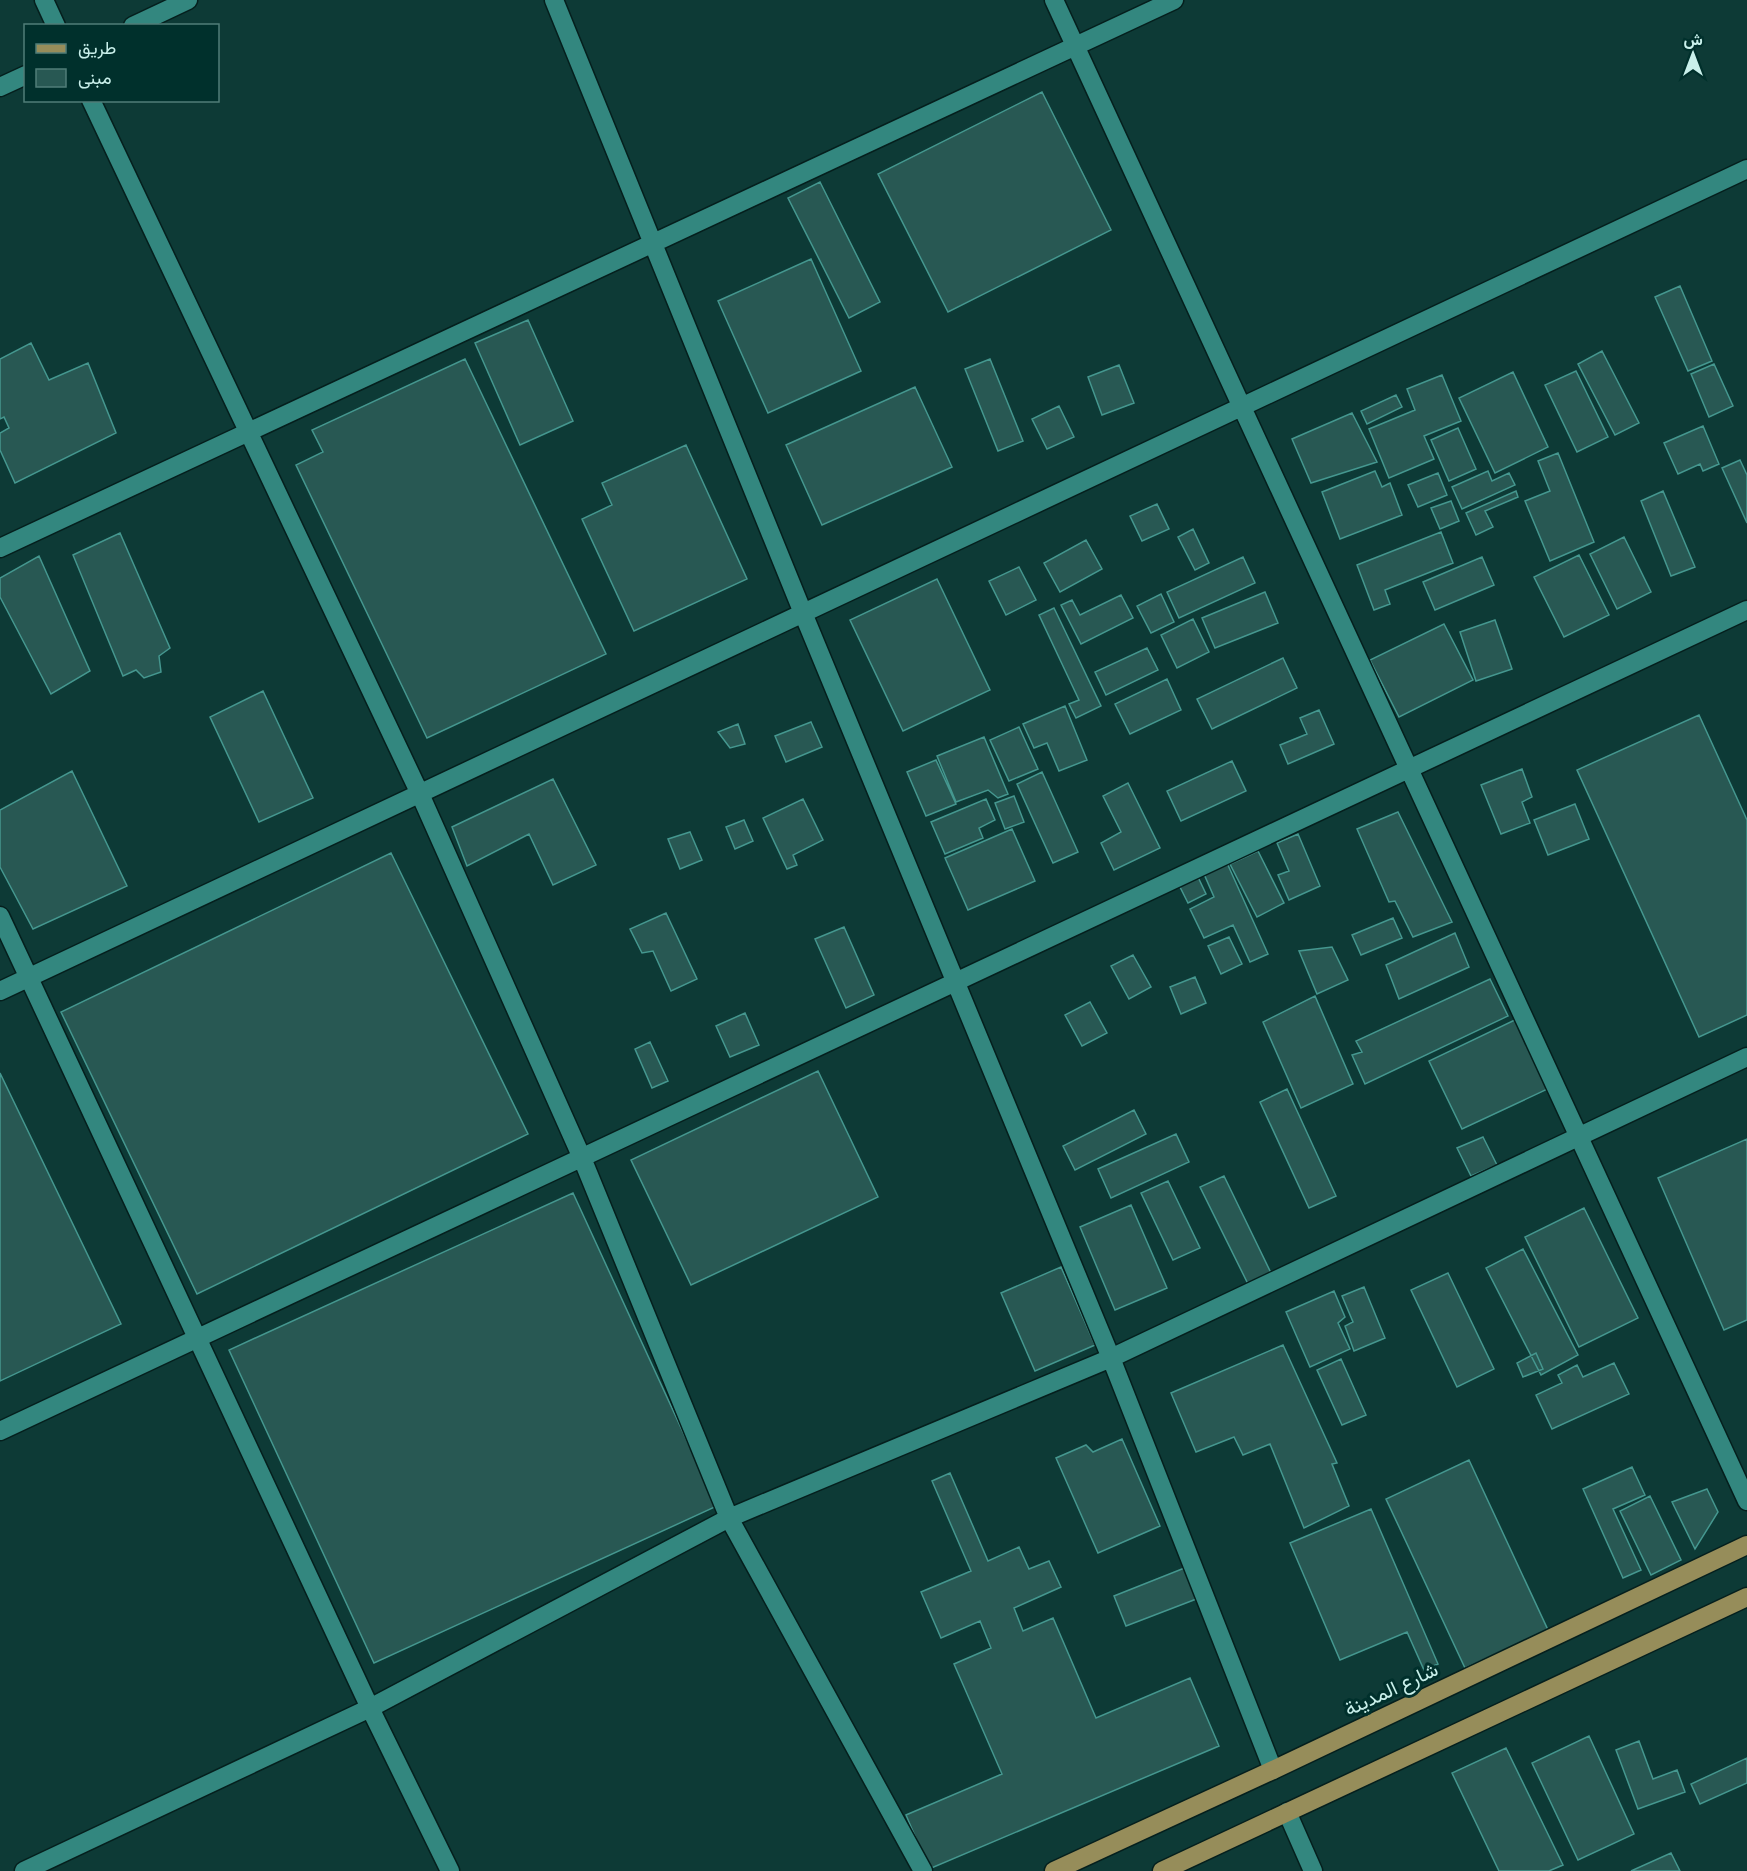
<svg xmlns="http://www.w3.org/2000/svg" width="1747" height="1871" font-family="Cabin,Vazirmatn,sans-serif">
<style>
.building{fill:#285853;stroke:#45978f;stroke-width:1.5}
.lines{fill:none;stroke-linecap:round;stroke-linejoin:round}
.minor-casing{stroke:#051f1d;stroke-width:21}
.major-casing{stroke:#051f1d;stroke-width:21}
.minor{stroke:#33877f;stroke-width:18}
.major{stroke:#968d5a;stroke-width:18}
.labels{text-anchor:middle;dominant-baseline:central;stroke-width:6;stroke-linejoin:round;paint-order:stroke}
.street-label{font-size:20px;fill:#c9f0eb;stroke:#00302c}
</style>
<rect width="100%" height="100%" fill="#0d3a36"/>
<!-- building -->
<path class="building" d="M1042 92 1111 230 948 312 878 174Z
M820 182 880 302 849 318 788 198Z
M811 259 861 371 768 413 718 301Z
M1680 286 1712 361 1688 371 1655 297Z
M528 320 573 421 520 445 475 343Z
M31 343 49 380 88 363 116 433 15 483 0 450V433L9 428 4 417 0 419V359Z
M1602 351 1639 423 1615 435 1578 364Z
M465 359 606 654 427 738 296 465 323 452 312 430Z
M990 359 1023 441 998 451 965 369Z
M1714 364 1733 406 1709 417 1691 374Z
M1119 365 1134 403 1102 415 1088 377Z
M1576 371 1608 437 1577 452 1545 385Z
M1513 372 1548 447 1495 473 1459 398Z
M1442 375 1461 421 1424 436 1434 459 1389 478 1369 429 1415 410 1407 389Z
M915 387 952 467 822 525 786 445Z
M1396 395 1402 407 1367 424 1361 411Z
M1059 406 1074 437 1047 449 1032 419Z
M1352 413 1377 462 1311 483 1292 439Z
M1703 426 1719 464 1703 471 1700 464 1678 474 1664 443Z
M1458 428 1476 469 1449 481 1431 440Z
M686 445 747 579 634 631 582 519 612 505 602 483Z
M1558 453 1594 542 1550 561 1525 501 1550 491 1538 461Z
M1740 460 1747 475V523L1722 468Z
M1375 471 1382 487 1390 483 1402 515 1340 539 1322 492Z
M1488 471 1492 481 1509 473 1515 485 1462 509 1452 487Z
M1438 473 1447 495 1418 507 1408 485Z
M1516 491 1518 497 1485 511 1493 527 1476 535 1466 513Z
M1663 491 1695 567 1671 576 1641 501Z
M1451 501 1459 521 1440 529 1431 508Z
M1157 504 1169 529 1142 541 1130 516Z
M1193 529 1209 563 1195 570 1178 537Z
M1441 532 1453 563 1385 590 1390 604 1374 610 1357 565Z
M120 533 170 648 159 656 161 672 144 678 136 670 123 676 73 555Z
M1624 537 1651 592 1617 609 1590 554Z
M1086 540 1102 569 1060 592 1044 563Z
M1579 555 1609 615 1564 637 1534 577Z
M39 556 90 671 51 694 0 597V578Z
M1243 557 1255 583 1179 618 1167 592Z
M1482 557 1494 585 1435 610 1423 582Z
M1019 567 1036 600 1006 615 989 581Z
M937 579 990 690 903 731 850 620Z
M1265 592 1278 623 1215 648 1202 618Z
M1161 594 1174 622 1151 633 1137 606Z
M1121 595 1133 618 1081 644 1061 605 1072 600 1080 615Z
M1054 608 1101 706 1076 718 1069 704 1079 700 1039 615Z
M1193 619 1209 652 1177 668 1161 635Z
M1495 620 1512 669 1476 681 1460 632Z
M1444 624 1473 680 1399 717 1370 660Z
M1147 648 1158 670 1106 695 1095 672Z
M1283 658 1297 688 1212 729 1197 699Z
M1167 679 1181 710 1130 734 1115 704Z
M263 691 313 798 259 822 210 717Z
M1065 706 1087 760 1059 771 1047 743 1034 748 1023 724Z
M1319 710 1334 744 1288 764 1280 745 1307 734 1300 718Z
M1699 715 1747 820V1015L1699 1037 1577 770Z
M811 722 822 747 786 762 775 736Z
M738 724 745 744 730 748 718 732Z
M1019 727 1038 769 1009 781 990 740Z
M984 737 1008 794 998 798 988 790 956 802 937 756Z
M936 760 956 804 926 816 907 772Z
M1232 761 1246 791 1181 821 1167 791Z
M1522 769 1532 797 1522 802 1530 823 1501 834 1481 785Z
M72 771 127 886 33 929 0 867V810Z
M1042 772 1078 852 1053 863 1017 784Z
M553 779 596 865 553 885 529 834 467 866 452 827Z
M1128 783 1160 848 1114 870 1101 843 1121 832 1103 796Z
M1014 796 1024 822 1005 829 995 803Z
M803 799 823 840 793 855 797 865 787 869 763 818Z
M986 799 995 820 979 828 983 838 945 854 931 822Z
M1575 804 1589 839 1548 855 1534 820Z
M1398 812 1452 922 1413 937 1395 901 1389 902 1357 829Z
M744 820 753 841 735 849 726 827Z
M1012 829 1035 881 968 910 945 858Z
M690 832 702 860 680 869 668 839Z
M1298 834 1320 886 1289 900 1278 875 1289 871 1277 843Z
M1258 851 1284 903 1257 917 1230 864Z
M391 853 528 1134 197 1294 61 1012Z
M1227 863 1268 954 1250 962 1233 925 1204 938 1190 909 1214 897 1204 874Z
M1197 875 1206 894 1188 903 1179 885Z
M666 913 697 979 671 991 653 951 642 953 630 929Z
M1393 918 1402 938 1361 955 1352 935Z
M844 927 874 995 846 1008 815 939Z
M1455 933 1469 967 1399 999 1386 965Z
M1229 937 1242 964 1221 974 1208 946Z
M1332 947 1348 980 1317 994 1299 951Z
M1133 955 1151 987 1129 999 1111 966Z
M1195 977 1206 1003 1181 1014 1170 987Z
M1490 979 1508 1016 1365 1084 1352 1055 1362 1052 1356 1041Z
M1315 996 1353 1084 1301 1108 1263 1022Z
M1090 1002 1107 1033 1082 1046 1065 1015Z
M745 1013 759 1045 730 1057 716 1026Z
M1521 1017 1554 1086 1462 1129 1429 1061Z
M650 1042 668 1081 652 1088 635 1049Z
M818 1071 878 1197 691 1285 631 1160Z
M0 1073 121 1324 0 1381Z
M1287 1089 1336 1196 1309 1208 1260 1102Z
M1134 1110 1146 1134 1075 1170 1063 1146Z
M1176 1134 1189 1162 1111 1198 1098 1169Z
M1483 1137 1497 1165 1471 1176 1457 1148Z
M1747 1139V1320L1724 1330 1658 1178Z
M1224 1176 1272 1275 1249 1286 1200 1187Z
M1168 1181 1200 1248 1173 1260 1141 1193Z
M573 1193 717 1506 374 1663 229 1350Z
M1131 1205 1167 1288 1115 1310 1080 1227Z
M1584 1208 1638 1318 1579 1347 1525 1237Z
M1523 1249 1578 1355 1541 1375 1486 1268Z
M1061 1267 1095 1345 1035 1371 1001 1293Z
M1448 1273 1494 1369 1457 1387 1411 1290Z
M1364 1287 1385 1338 1354 1351 1345 1326 1353 1322 1342 1296Z
M1334 1291 1345 1317 1338 1323 1350 1349 1310 1367 1286 1312Z
M1283 1345 1337 1463 1332 1464 1349 1506 1304 1528 1270 1444 1243 1455 1234 1437 1196 1452 1171 1393Z
M1536 1353 1543 1369 1523 1377 1517 1363Z
M1341 1359 1366 1415 1342 1425 1317 1370Z
M1614 1363 1629 1394 1552 1429 1536 1395 1562 1383 1558 1375 1577 1365 1583 1377Z
M1122 1439 1160 1526 1098 1553 1056 1458 1086 1445 1093 1452Z
M1469 1460 1548 1630 1465 1668 1386 1499Z
M1632 1467 1645 1495 1613 1509 1641 1570 1623 1578 1583 1489Z
M950 1473 988 1561 1019 1547 1029 1569 1049 1561 1061 1587 1014 1608 1023 1631 1053 1618 1096 1718 1190 1678 1219 1746 929 1869 906 1815 1002 1774 954 1664 991 1648 980 1621 941 1638 921 1592 971 1571 932 1481Z
M1707 1489 1718 1512 1695 1549 1672 1502Z
M1650 1496 1681 1560 1651 1575 1620 1511Z
M1371 1509 1438 1664 1424 1670 1407 1632 1340 1660 1290 1543Z
M1187 1567 1199 1598 1126 1626 1114 1596Z
M1589 1736 1634 1834 1578 1860 1532 1763Z
M1639 1741 1653 1779 1677 1770 1685 1792 1638 1809 1616 1750Z
M1506 1748 1563 1865 1549 1871H1499L1452 1773Z
M1747 1758V1783L1700 1804 1691 1784Z
M1671 1853 1680 1871H1631Z"/>
<g class="lines">
<!-- minor casing -->
<g class="minor-casing">
<path id="minor" d="M44 0 56 26
M554 0 803 613 1111 1358 1273 1770
M1054 0 1747 1501
M133 26 188 0
M0 87 26 75
M91 100 420 794 582 1158 729 1518 923 1871
M0 548 1174 0
M0 916 370 1708 450 1871
M0 991 1747 169
M0 1431 1747 610
M1287 1812 1313 1871
M24 1871 370 1708 729 1518 1111 1358 1747 1057"/>
</g>
<!-- major casing -->
<g class="major-casing">
<path id="major" d="M1054 1871 1273 1770 1747 1545
M1162 1871 1747 1597"/>
</g>
<!-- minor -->
<use href="#minor" class="minor"/>
<!-- major -->
<use href="#major" class="major"/>
</g>
<g class="labels">
<!-- street labels -->
<g class="street-label">
<text transform="translate(1391 1689) rotate(-25)">شارع المدينة</text>
</g>
</g>
<!-- legend -->
<rect x="24" y="24" width="195" height="78" fill="#00302c" stroke="#507d78" stroke-width="1.5"/>
<rect x="36" y="44" width="30" height="9" fill="#968d5a" stroke="#507d78" stroke-width="1.5"/>
<text x="78" y="54" font-size="18" fill="#c9f0eb">طريق</text>
<rect x="36" y="69" width="30" height="18" fill="#285853" stroke="#507d78" stroke-width="1.5"/>
<text x="78" y="84" font-size="18" fill="#c9f0eb">مبنى</text>
<!-- north arrow -->
<g transform="translate(1693 54)" stroke="#00302c" stroke-width="4.5" paint-order="stroke">
<path d="M0-4.5L10 22L0 15L-10 22Z" fill="#c9f0eb"/>
<text y="-9" font-size="16" font-weight="bold" text-anchor="middle" fill="#c9f0eb">ش</text>
</g>
</svg>
